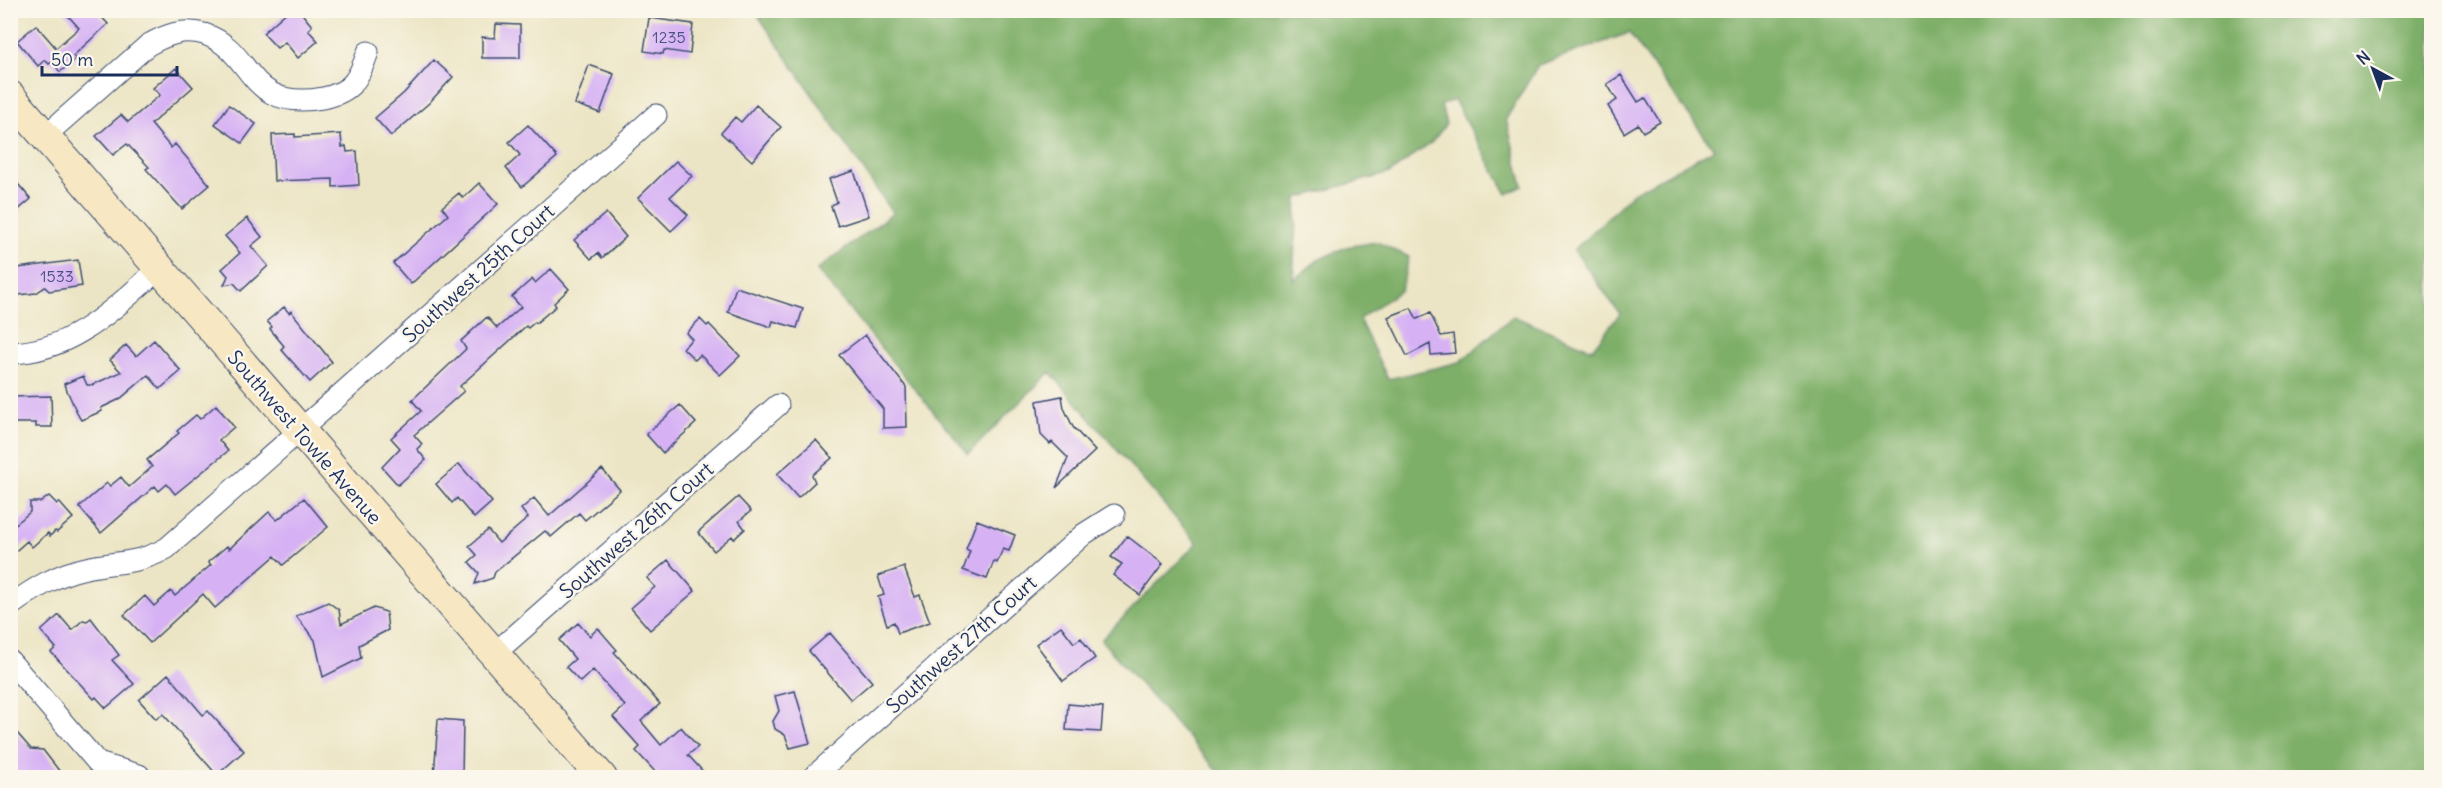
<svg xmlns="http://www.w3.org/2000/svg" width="2442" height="788" font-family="Delius,sans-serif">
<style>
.forest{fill:#7eaf68;stroke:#4c6f63;stroke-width:1.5;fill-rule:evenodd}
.building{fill:#d6b1f4}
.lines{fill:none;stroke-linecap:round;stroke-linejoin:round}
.street-casing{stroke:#3a4a6d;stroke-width:23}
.secondary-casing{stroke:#3a4a6d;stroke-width:32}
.street{stroke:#fff;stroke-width:21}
.secondary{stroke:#f7e8c3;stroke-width:30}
.labels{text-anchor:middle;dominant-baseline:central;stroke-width:5;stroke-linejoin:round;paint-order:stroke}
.number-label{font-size:16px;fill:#4a5084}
.street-label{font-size:20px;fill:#1b2f5e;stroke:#fbf7ec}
</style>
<rect width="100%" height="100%" fill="#fbf7ec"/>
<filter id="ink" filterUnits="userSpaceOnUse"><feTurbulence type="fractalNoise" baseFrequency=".0167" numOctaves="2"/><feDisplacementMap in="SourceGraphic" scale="12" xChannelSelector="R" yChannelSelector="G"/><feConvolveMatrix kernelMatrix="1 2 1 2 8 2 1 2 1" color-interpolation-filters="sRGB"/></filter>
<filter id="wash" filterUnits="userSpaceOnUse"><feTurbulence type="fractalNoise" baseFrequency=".008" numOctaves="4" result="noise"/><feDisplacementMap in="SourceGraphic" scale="24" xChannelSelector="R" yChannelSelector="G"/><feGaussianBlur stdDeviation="1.35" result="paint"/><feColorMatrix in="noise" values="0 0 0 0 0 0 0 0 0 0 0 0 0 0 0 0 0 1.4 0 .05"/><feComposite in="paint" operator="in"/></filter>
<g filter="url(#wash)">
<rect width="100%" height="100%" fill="#ece5c5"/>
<!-- forest -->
<path class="forest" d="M755 11H2431V777H1223L1101 640 1197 543 1050 372 968 454 817 270 893 213ZM1629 33 1714 149 1633 193 1574 250 1620 314 1592 349 1513 316 1460 362 1388 379 1359 319 1401 290 1409 257 1377 242 1346 247 1318 260 1293 280 1297 198 1390 173 1432 142 1446 124 1441 105 1454 100 1507 194 1523 186 1506 119 1538 65Z"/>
<g id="blocks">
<!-- building -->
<path class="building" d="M63 10H95L108 24 73 56 76 59 60 72 52 62 49 64 45 60 38 66 17 41 36 25 56 48 79 28Z
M289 10H299L312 26 308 30 318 41 298 58 285 42 277 48 263 33Z
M649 18 693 24 690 54 664 50 663 54 644 51Z
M496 24 520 25V58H482V37L495 38Z
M434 60 453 77 429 103 391 136 375 118 404 93Z
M589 65 614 74 600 113 575 104Z
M176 68 193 87 151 124 171 148 175 144 210 185 182 209 146 169 149 167 127 144 113 155 96 136 121 115 128 122 160 95 153 88Z
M1621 75 1638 102 1645 98 1660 122 1643 132 1638 124 1624 133 1608 106 1617 100 1607 84Z
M229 105 256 124 242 143 215 124Z
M756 105 781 127 752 161 721 133 735 117 741 122Z
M528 125 557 157 522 187 506 168 520 155 509 142Z
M295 134V137L341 134 342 147 346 146 347 152 357 151 359 185 333 187V179L274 181 272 135Z
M676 161 692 176 670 197 688 215 671 231 638 198Z
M854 171 869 216 838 226 831 206 837 202 829 179Z
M10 175 31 199 10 217Z
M479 183 498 204 411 284 393 263 448 215 442 207 459 193 463 198Z
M606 213 626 237 602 258 598 253 591 259 574 240Z
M247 218 262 237 251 246 268 266 241 291 234 283 224 285 228 276 222 269 240 253 225 236Z
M78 260 82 286 49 291 45 287 36 293 10 296V269Z
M551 269 569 289 554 303 556 306 536 323 535 322 528 328 526 326 460 386 464 391 414 435 422 444 417 449 426 460 398 485 382 467 400 448 391 438 421 411 412 400 466 349 461 341 487 317 497 328 521 307 512 297 532 279 535 283Z
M736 287 803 309 797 328 773 321 771 327 728 312Z
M284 307 289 313 291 311 332 362 310 382 281 349 284 346 270 329 272 327 267 321Z
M1411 308 1417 319 1430 313 1441 336 1453 334 1455 353 1431 355 1430 344 1407 356 1388 317Z
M700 319 707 326 709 324 740 356 720 375 700 355 695 360 683 348 692 339 686 333Z
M865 335 906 387 907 427 883 428V409L839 355Z
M154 340 181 371 160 389 148 375 120 399 101 408 102 411 81 420 79 417 64 384 83 376 87 385H92L121 372 110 360 126 345 136 356Z
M51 396 52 427H36V423H10V397Z
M1062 396 1064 408 1073 427 1095 451 1056 488 1068 458 1052 442 1050 444 1041 435 1037 401Z
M216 405 234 427 219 440 228 451 175 494 167 484 159 491 155 486 101 533 79 507 107 483 110 486 121 477 129 487 152 467 147 460 179 433 177 431 196 415 200 419Z
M680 405 696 423 663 453 646 434Z
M816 440 832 458 812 475 815 482 798 498 777 474Z
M459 464 492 502 474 518 457 498 452 503 436 484Z
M602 469 620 490 585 520 579 513 551 537 545 531 495 572 493 578 475 584 479 573 469 562 477 555 469 546 488 530 499 543 528 518 521 509 534 498 549 516Z
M49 496 57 504 59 502 73 518 57 532 55 531 50 536 48 533 32 547 27 541 10 556V529L30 512V502H41Z
M738 497 751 511 739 521 745 529 734 539 732 536 714 551 698 532Z
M304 498 328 527 283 565 275 556 215 608 203 594 150 643 124 615 145 596 154 606 171 591 175 596 211 565 208 562 227 546 229 549 269 512 277 520Z
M977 520 1015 535 1009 551 1003 549 997 563 994 561 987 579 963 570 970 551 966 549Z
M1127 536 1163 564 1140 595 1113 575 1122 564 1111 557Z
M668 560 695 591 650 630 631 608 655 587 647 578Z
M904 567 915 597 920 595 930 622 898 633 894 622 887 625 878 597 884 595 878 576Z
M328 602 339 610 341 624 374 608 386 612 388 630 359 645 361 658 323 677 315 640 296 616Z
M59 615 72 630 83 620 87 621 91 618 119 655 112 660 134 684 106 708 96 697 94 699 51 652 56 648 41 631Z
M578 623 590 636 598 628 617 650 614 652 660 704 641 721 661 745 681 727 698 747 688 755 708 777H660L636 751 640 747 613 717 625 706 593 670 580 682 566 667 575 659 559 640Z
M1061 626 1074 643 1081 638 1095 658 1063 681 1036 644Z
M830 633 872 682 851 700 809 651Z
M168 674 203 715 208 711 244 751 217 775 163 714 156 719 139 700Z
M795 691 810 743 790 748 785 735 775 729 773 721 779 711 775 696Z
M1068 704 1103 707 1101 732 1066 730Z
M438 719 463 721 462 777H434Z
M10 725 31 749 43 750 64 777H10Z"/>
</g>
</g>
<g filter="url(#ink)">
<use href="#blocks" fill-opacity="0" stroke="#3a4a6d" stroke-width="1.5"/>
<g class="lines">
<!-- street casing -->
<g class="street-casing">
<path id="street" d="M46 135 148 45C166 35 183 28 204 34 256 51 244 112 323 98 353 92 359 78 368 52
M10 353C73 352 115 307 159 269
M10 606C33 589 57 574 86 568 117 561 137 565 167 548L656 115
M494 654 778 405
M10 661 98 763 139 775
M812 778 1084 534 1114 515"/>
</g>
<!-- secondary casing -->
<g class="secondary-casing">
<path id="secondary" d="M10 96 602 778"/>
</g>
<!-- street -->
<use href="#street" class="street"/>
<!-- secondary -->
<use href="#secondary" class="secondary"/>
</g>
</g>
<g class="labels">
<!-- number labels -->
<g class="number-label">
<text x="669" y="37">1235</text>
<text x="57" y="276">1533</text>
</g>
<!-- street labels -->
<g class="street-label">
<text transform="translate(478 273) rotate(-42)">Southwest 25th Court</text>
<text transform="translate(305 437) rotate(49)">Southwest Towle Avenue</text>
<text transform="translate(636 530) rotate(-41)">Southwest 26th Court</text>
<text transform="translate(961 644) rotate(-42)">Southwest 27th Court</text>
</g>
</g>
<!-- margin -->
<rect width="2442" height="788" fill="none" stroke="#fbf7ec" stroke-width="36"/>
<!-- north arrow -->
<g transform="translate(2373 69) rotate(319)" stroke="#fbf7ec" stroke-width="4.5" paint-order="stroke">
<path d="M0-4.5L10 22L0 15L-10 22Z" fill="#1b2f5e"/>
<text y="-9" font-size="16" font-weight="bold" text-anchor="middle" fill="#1b2f5e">N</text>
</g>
<!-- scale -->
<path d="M42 66v9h135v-9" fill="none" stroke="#1b2f5e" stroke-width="3"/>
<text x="51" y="66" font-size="18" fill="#1b2f5e" stroke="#fbf7ec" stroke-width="4.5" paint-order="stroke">50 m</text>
</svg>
